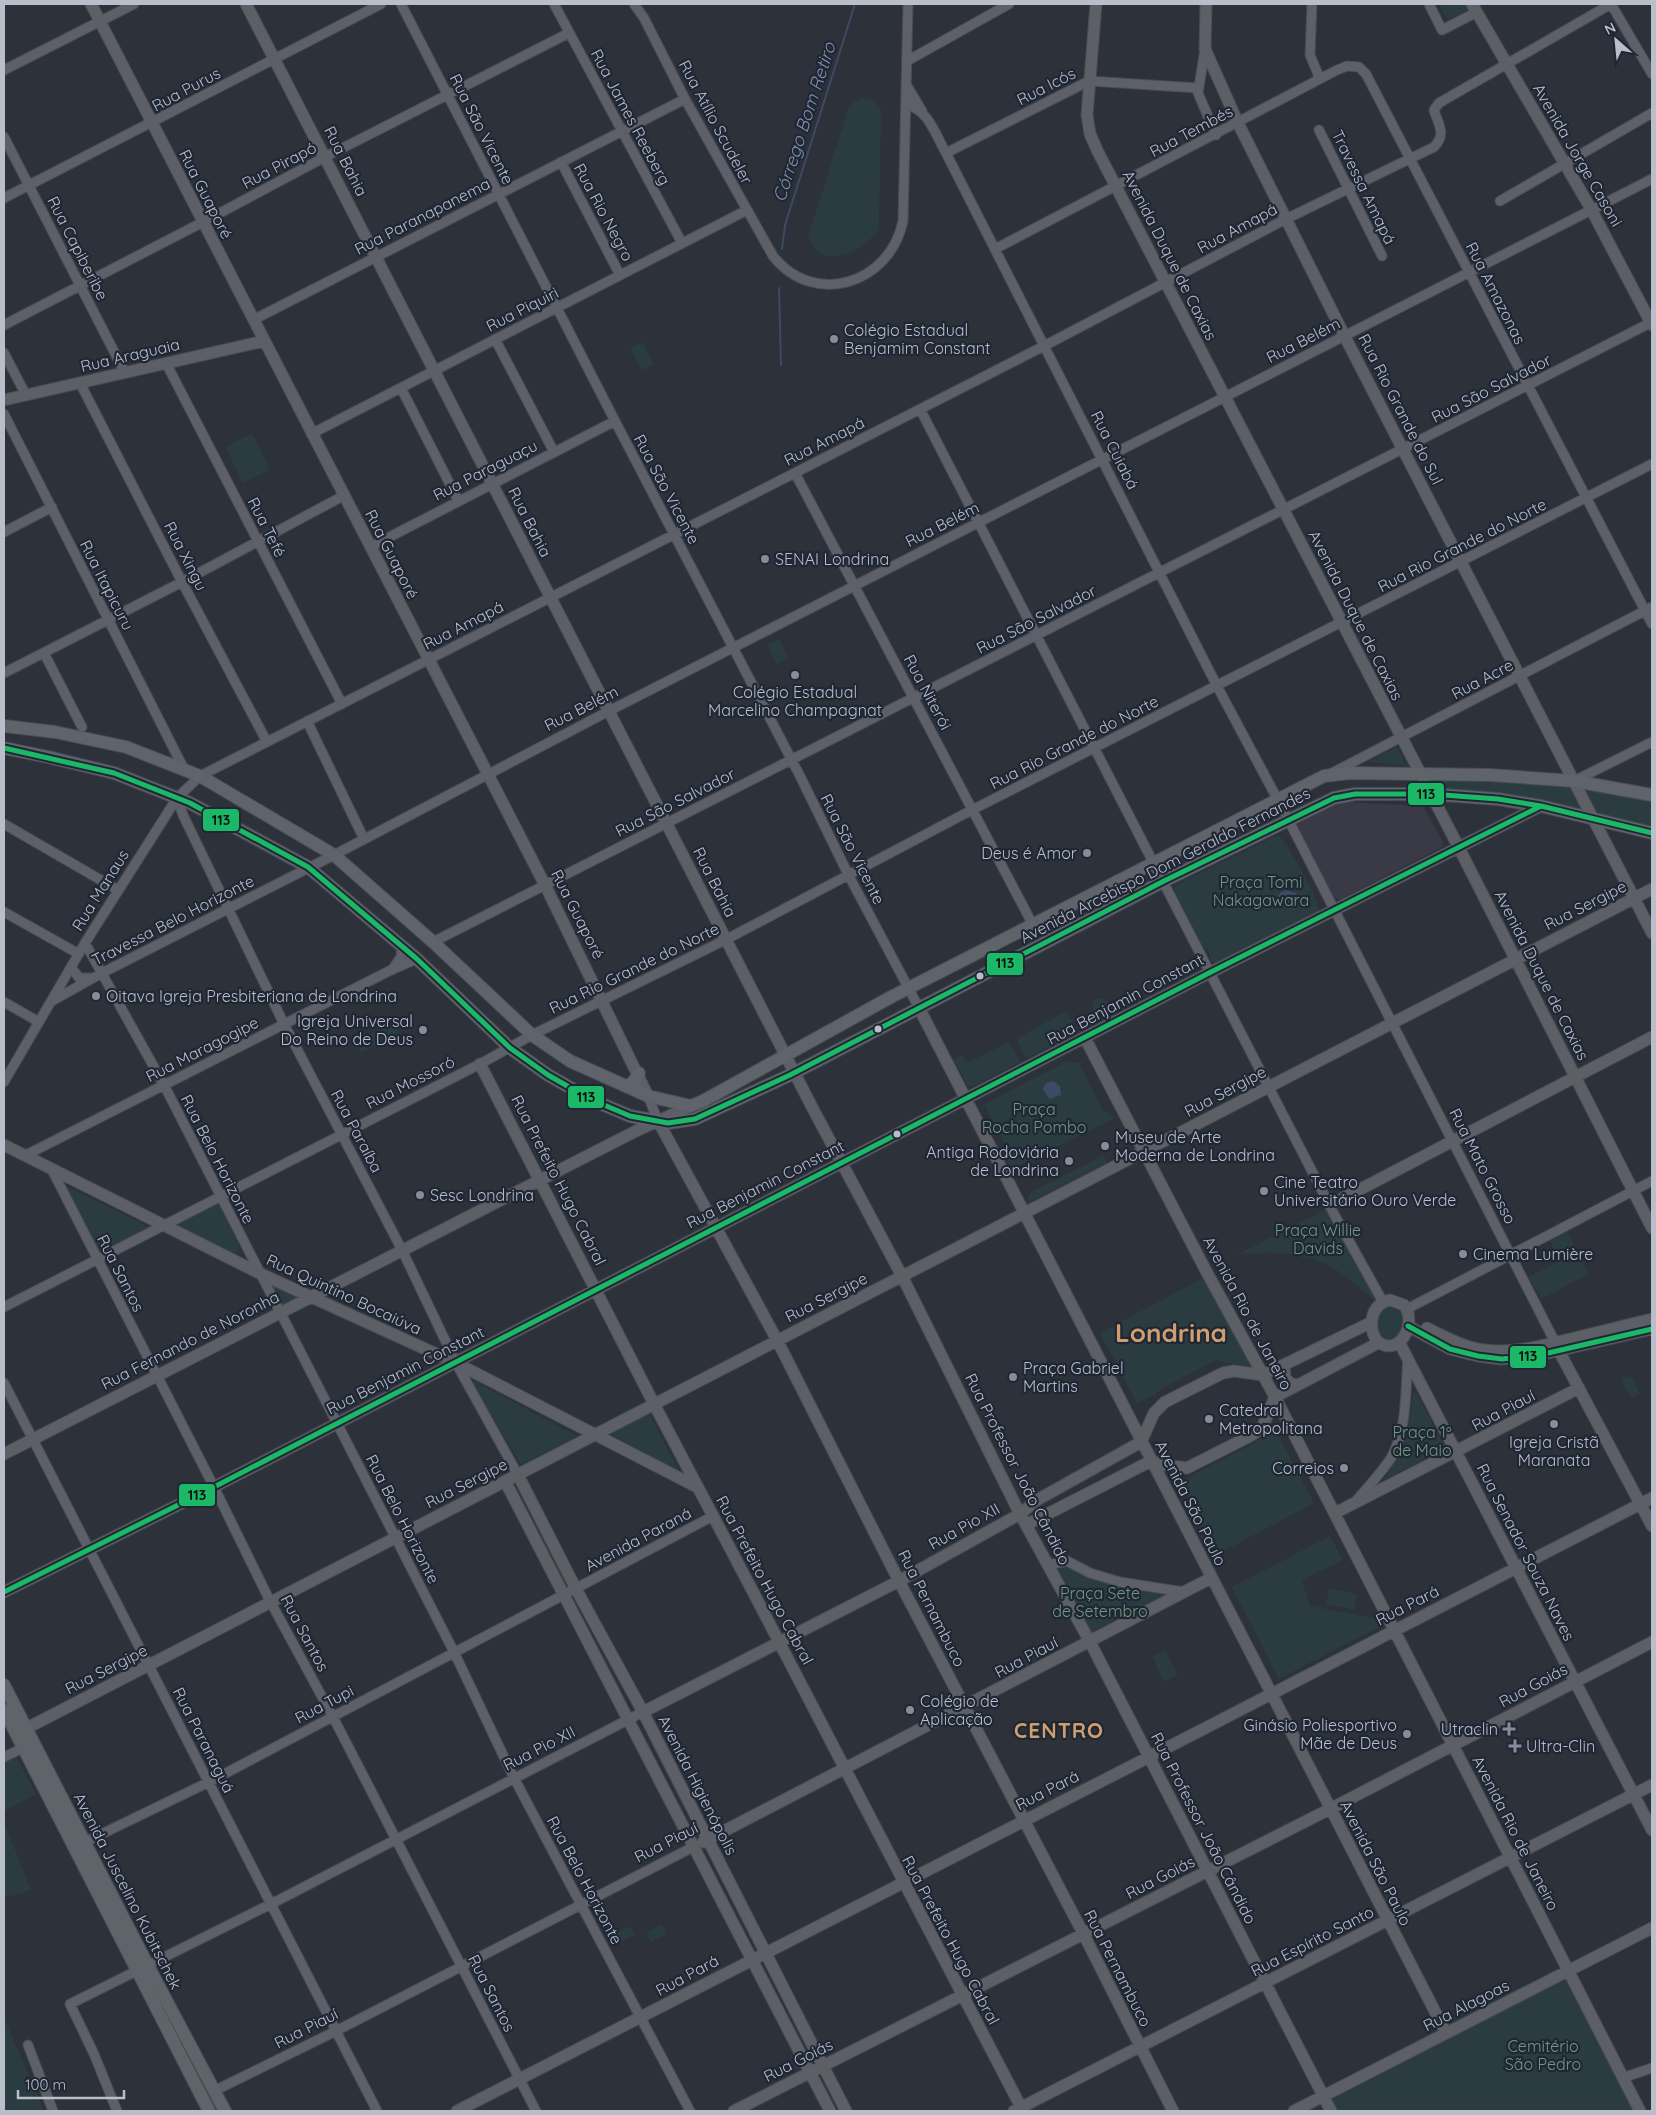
<svg xmlns="http://www.w3.org/2000/svg" width="1656" height="2115" font-family="Quicksand,sans-serif">
<style>
.medical{fill:#3a3946}
.green{fill:#2b3c40}
.water{fill:#3d4a63}
.lines{fill:none;stroke-linecap:round;stroke-linejoin:round}
.stream{stroke:#3d4a63;stroke-width:2}
.street-casing{stroke:#494c52;stroke-width:11}
.secondary-casing{stroke:#494c52;stroke-width:13}
.primary-casing{stroke:#484c53;stroke-width:14}
.street{stroke:#5d6068;stroke-width:9}
.secondary{stroke:#5c5f66;stroke-width:11}
.primary{stroke:#5f636a;stroke-width:12}
.bus-1-casing{stroke:#202734;stroke-width:9}
.bus-1{stroke:#1ab867;stroke-width:5}
.poi-dot{fill:#878d98;stroke:#202734;stroke-width:2}
.bus-dot{fill:#b8beca;stroke:#202734;stroke-width:2}
.labels{text-anchor:middle;dominant-baseline:central;stroke-width:4.5;stroke-linejoin:round;paint-order:stroke}
.street-label{font-size:16px;fill:#b8beca;stroke:#202734}
.poi-label{font-size:16px;fill:#b8beca;stroke:#202734;text-anchor:start}
.park-label{font-size:16px;fill:#71997d;stroke:#202734}
.water-label{font-size:18px;font-style:italic;fill:#8292af;stroke:#202734}
.district-label{font-size:21px;font-weight:bold;letter-spacing:1px;fill:#ce9e6e;stroke:#202734}
.town-label{font-size:26px;font-weight:bold;fill:#ce9e6e;stroke:#202734}
.line-badge{stroke:#202734;stroke-width:2}
.pale-badge-label{font-size:14px;text-anchor:middle;font-weight:bold;fill:#111}
</style>
<rect width="100%" height="100%" fill="#2d313a"/>
<!-- medical -->
<path class="medical" d="M1347 802 1423 806 1443 842 1442 847 1341 899 1336 898 1332 895 1297 826 1300 822 1329 807Z"/>
<!-- green -->
<path class="green" d="M1439 4H1467L1470 9 1448 20Z
M863 98 874 101 881 109 879 228C866 251 816 275 809 235L848 109 855 101Z
M642 342 654 364 642 370 630 348Z
M252 433 270 470 242 483 226 447Z
M779 639 789 658 777 664 767 645Z
M1397 747 1406 765 1368 762Z
M1442 779 1569 786 1572 788 1582 808 1580 810 1436 789 1435 783Z
M1584 786 1652 797V831L1600 816Z
M1278 835C1286 840 1320 901 1319 911L1218 962H1212L1208 949 1203 947 1175 894 1174 889 1178 884Z
M1092 1006a8 8 0 1 1 16 0a8 8 0 1 1-16 0Z
M1067 1011 1078 1032 1027 1058 1017 1041 1019 1037Z
M394 1022 399 1033 381 1041 376 1031Z
M375 1032 380 1043 361 1052 356 1042Z
M1009 1042 1020 1062 973 1086H968L954 1059 962 1055 967 1063Z
M1068 1061 1079 1063 1103 1110 1115 1118 1012 1169 1005 1155 1007 1148 984 1104Z
M1104 1155 1107 1163 1029 1202 1027 1197 1030 1195 1029 1193Z
M64 1185 149 1227 99 1255Z
M218 1202 240 1248 236 1255 173 1224Z
M1327 1209 1375 1299 1374 1300C1363 1291 1352 1281 1341 1273 1310 1252 1271 1250 1236 1255Z
M1567 1232 1589 1274 1541 1299 1529 1277 1560 1261 1550 1240Z
M1205 1277 1251 1367 1216 1360 1161 1389 1154 1395 1137 1403 1100 1333Z
M267 1279 304 1299 282 1308Z
M1385 1304 1400 1306 1405 1322C1397 1337 1396 1344 1378 1337 1376 1323 1375 1315 1385 1304Z
M1630 1375 1640 1393 1631 1398 1621 1380Z
M470 1379 577 1436 521 1465Z
M1413 1393 1417 1394 1445 1448 1384 1480C1402 1447 1410 1431 1413 1393Z
M649 1413 680 1473 608 1433Z
M1272 1424 1314 1503 1218 1554 1180 1482 1267 1436Z
M1330 1536 1343 1560 1302 1580 1310 1606 1374 1618 1379 1627 1279 1679 1232 1587Z
M1065 1563 1171 1592 1089 1633 1056 1568Z
M1329 1588 1357 1594 1354 1610 1326 1604Z
M1165 1650 1178 1675 1164 1682 1152 1656Z
M16 1757 36 1794 4 1811V1763Z
M4 1822 31 1890 4 1898Z
M662 1924 667 1934 651 1942 646 1933Z
M630 1926 635 1935 618 1943 614 1934Z
M1569 1978 1637 2111H1335L1328 2098Z
M4 2015V2017L44 2111H4Z"/>
<!-- water -->
<path class="water" d="M1286 890 1296 893C1299 899 1300 905 1291 909L1286 905 1284 906 1283 903H1274L1280 893Z
M1053 1081 1060 1086 1061 1096 1059 1095 1051 1099 1047 1096 1044 1090H1042L1046 1083Z"/>
<g class="lines">
<!-- stream -->
<path class="stream" d="M782 249 785 225 855 4
M779 288 781 365"/>
<!-- street casing -->
<g class="street-casing">
<path id="street" d="M401 4 615 421 800 776 849 876 919 1008
M554 4 682 243
M634 4 644 18 685 99 773 256C814 308 890 284 903 221L908 4
M1312 4 1310 55 1320 79
M1429 4 1442 30 1477 12
M1611 4 1652 74
M1205 49 1198 93 1216 135
M907 61 1009 4
M4 70 134 4
M906 84 922 111
M906 105C928 108 936 136 946 153L1217 686 1288 819 1558 1348
M1319 130 1382 256
M4 137 125 373
M946 153 1089 81 1198 88
M561 162 620 275
M4 198 381 4
M1500 201 1652 113
M995 249 1337 70 1347 66 1359 67 1366 74 1652 624
M253 320 685 99
M4 325 203 222 325 157 569 33
M495 339 554 452
M4 353 26 395
M166 363 342 704
M80 383 182 582 267 742
M401 388 458 500
M920 409 1334 1214 1383 1302
M4 414 184 769
M311 434 747 210
M795 473 1033 925
M4 532 52 507
M370 547 615 421
M44 653 82 727
M4 673 182 582 343 496
M307 721 364 839
M1332 773 1652 607
M1574 781 1652 742
M177 798 183 815 284 1024 402 1250 456 1363 518 1475
M4 824 118 890
M4 912 79 954
M433 942 1652 322
M85 943 164 1085 454 1652 514 1778 690 2111
M71 967 79 978H92
M392 970 401 957 402 946
M52 1001 102 973 334 855 609 711 1652 179
M4 1002 39 1022
M4 1082 85 943 177 798 200 776 1044 346 1286 219 1434 147C1447 134 1438 124 1434 110L1439 103 1611 4
M648 1096 658 1121
M26 1155 391 970 417 959
M51 1168 214 1487 270 1601 333 1717 536 2111
M4 1307 480 1064 532 1035 727 939 968 812 1652 464
M1407 1309 1652 1181
M4 1383 377 2111
M1356 1501C1368 1487 1381 1473 1391 1458 1408 1427 1405 1392 1408 1358
M1048 1565 1067 1561 1090 1573 1120 1582 1184 1592
M4 1757 23 1748
M85 1842 209 1782 713 1516
M28 2045 53 2111
M1622 2078 1652 2068
M214 2091 336 2031 695 1846
M117 2111 94 2054 70 2004 271 1904 643 1712"/>
</g>
<!-- secondary casing -->
<g class="secondary-casing">
<path id="secondary" d="M91 4 545 885 648 1096
M246 4 812 1107 902 1276 1020 1514 1090 1642 1331 2111
M1096 4 1087 115 1090 134 1098 152 1458 846 1652 1228
M1206 4 1205 49 1238 123 1344 335 1652 933
M1472 4 1591 209 1652 325
M4 400 264 341
M919 1008 1446 2033
M1085 1038 1205 1269 1275 1397 1640 2111
M480 1064 654 1404 751 1588 1023 2111
M658 1121 777 1340 899 1581 1084 1935 1173 2111
M4 1145 261 1274 456 1363 697 1487
M1330 1205 1652 1037
M1390 1300 1404 1305C1418 1323 1399 1359 1377 1341 1367 1327 1371 1303 1390 1300Z
M1408 1326 1450 1349 1478 1356 1502 1359 1535 1356 1652 1329
M1427 1328C1445 1337 1463 1347 1484 1350 1514 1354 1545 1345 1574 1338 1600 1332 1626 1325 1652 1319
M1399 1342 1652 1830
M1559 1351 1652 1526
M1284 1365 1285 1378 1291 1384 1298 1385
M4 1454 636 1131 691 1106
M518 1475 576 1589 643 1712 846 2111
M505 1481 830 2111
M1335 1513 1579 1388
M1026 1525 1151 1461 1164 1465 1187 1468 1252 1435 1262 1428 1275 1397 1378 1343
M4 1592 214 1487 1211 972 1541 806
M643 1712 899 1581 1020 1514 1037 1500 1141 1442 1154 1413 1165 1402 1223 1373 1234 1371 1263 1375 1372 1322
M22 1735 27 1728 1652 889
M703 1842 1211 1578
M457 2111 1149 1757 1652 1498
M734 2111 1330 1809 1652 1642
M1014 2111 1652 1785
M1294 2111 1652 1928"/>
</g>
<!-- primary casing -->
<g class="primary-casing">
<path id="primary" d="M4 726 55 732 126 747 200 776 334 855 433 942 532 1035 570 1061 648 1096 691 1106 703 1101 891 997 1324 776 1350 773 1490 775 1574 781 1652 795
M4 748 48 757 114 773 190 803 308 867 417 959 510 1048 548 1075 590 1099 630 1116 668 1123 695 1119 790 1075 1164 881 1334 798 1355 794H1430L1498 799 1541 806 1652 833
M628 1086 635 1080 639 1073
M4 1685 147 1964 225 2111
M4 1710 209 2111"/>
</g>
<!-- street -->
<use href="#street" class="street"/>
<!-- secondary -->
<use href="#secondary" class="secondary"/>
<!-- primary -->
<use href="#primary" class="primary"/>
<!-- bus-1 casing -->
<g class="bus-1-casing">
<path id="bus-1" d="M4 748 114 773 190 803 308 867 417 959 510 1048 548 1075 590 1099 630 1116 668 1123 695 1119 790 1075 1164 881 1334 798 1355 794H1430L1498 799 1541 806 1652 833
M1408 1326 1450 1349 1478 1356 1502 1359 1535 1356 1652 1329
M4 1592 214 1487 1211 972 1541 806"/>
</g>
<!-- bus-1 -->
<use href="#bus-1" class="bus-1"/>
</g>
<!-- markers -->
<g class="poi-dot">
<circle cx="834" cy="339" r="5"/>
<circle cx="765" cy="559" r="5"/>
<circle cx="795" cy="675" r="5"/>
<circle cx="1087" cy="853" r="5"/>
<circle cx="96" cy="996" r="5"/>
<circle cx="423" cy="1030" r="5"/>
<circle cx="1105" cy="1146" r="5"/>
<circle cx="1069" cy="1161" r="5"/>
<circle cx="1264" cy="1191" r="5"/>
<circle cx="420" cy="1195" r="5"/>
<circle cx="1463" cy="1254" r="5"/>
<circle cx="1013" cy="1377" r="5"/>
<circle cx="1209" cy="1419" r="5"/>
<circle cx="1554" cy="1424" r="5"/>
<circle cx="1344" cy="1468" r="5"/>
<circle cx="910" cy="1710" r="5"/>
<path d="M1506.5 1721.5h5v5h5v5h-5v5h-5v-5h-5v-5h5z"/>
<circle cx="1407" cy="1734" r="5"/>
<path d="M1512.5 1738.5h5v5h5v5h-5v5h-5v-5h-5v-5h5z"/>
</g>
<g class="bus-dot">
<circle cx="980" cy="976" r="4.5"/>
<circle cx="878" cy="1029" r="4.5"/>
<circle cx="897" cy="1134" r="4.5"/>
</g>
<g class="labels">
<!-- street labels -->
<g class="street-label">
<text transform="translate(1046 86) rotate(-27)">Rua Icós</text>
<text transform="translate(186 89) rotate(-28)">Rua Purus</text>
<text transform="translate(631 117) rotate(62)">Rua James Reeberg</text>
<text transform="translate(716 122) rotate(62)">Rua Atílio Scudeler</text>
<text transform="translate(482 129) rotate(63)">Rua São Vicente</text>
<text transform="translate(1191 131) rotate(-28)">Rua Tembés</text>
<text transform="translate(1578 155) rotate(60)">Avenida Jorge Casoni</text>
<text transform="translate(346 161) rotate(63)">Rua Bahia</text>
<text transform="translate(279 165) rotate(-28)">Rua Pirapó</text>
<text transform="translate(1364 187) rotate(64)">Travessa Amapá</text>
<text transform="translate(206 194) rotate(63)">Rua Guaporé</text>
<text transform="translate(604 212) rotate(62)">Rua Rio Negro</text>
<text transform="translate(422 216) rotate(-27)">Rua Paranapanema</text>
<text transform="translate(1237 228) rotate(-28)">Rua Amapá</text>
<text transform="translate(78 248) rotate(63)">Rua Capiberibe</text>
<text transform="translate(1170 255) rotate(63)">Avenida Duque de Caxias</text>
<text transform="translate(1496 293) rotate(63)">Rua Amazonas</text>
<text transform="translate(522 309) rotate(-27)">Rua Piquiri</text>
<text transform="translate(1303 340) rotate(-27)">Rua Belém</text>
<text transform="translate(130 355) rotate(-13)">Rua Araguaia</text>
<text transform="translate(1491 388) rotate(-27)">Rua São Salvador</text>
<text transform="translate(1401 409) rotate(63)">Rua Rio Grande do Sul</text>
<text transform="translate(824 441) rotate(-27)">Rua Amapá</text>
<text transform="translate(1115 450) rotate(63)">Rua Cuiabá</text>
<text transform="translate(485 470) rotate(-27)">Rua Paraguaçu</text>
<text transform="translate(667 489) rotate(62)">Rua São Vicente</text>
<text transform="translate(530 522) rotate(63)">Rua Bahia</text>
<text transform="translate(942 524) rotate(-27)">Rua Belém</text>
<text transform="translate(267 527) rotate(63)">Rua Tefé</text>
<text transform="translate(1462 545) rotate(-27)">Rua Rio Grande do Norte</text>
<text transform="translate(392 554) rotate(63)">Rua Guaporé</text>
<text transform="translate(186 556) rotate(63)">Rua Xingu</text>
<text transform="translate(107 585) rotate(63)">Rua Itapicuru</text>
<text transform="translate(1356 615) rotate(63)">Avenida Duque de Caxias</text>
<text transform="translate(1036 619) rotate(-27)">Rua São Salvador</text>
<text transform="translate(463 625) rotate(-27)">Rua Amapá</text>
<text transform="translate(1482 679) rotate(-28)">Rua Acre</text>
<text transform="translate(928 692) rotate(62)">Rua Niterói</text>
<text transform="translate(581 708) rotate(-27)">Rua Belém</text>
<text transform="translate(1074 742) rotate(-27)">Rua Rio Grande do Norte</text>
<text transform="translate(675 802) rotate(-27)">Rua São Salvador</text>
<text transform="translate(853 849) rotate(63)">Rua São Vicente</text>
<text transform="translate(1165 865) rotate(-27)">Avenida Arcebispo Dom Geraldo Fernandes</text>
<text transform="translate(715 882) rotate(63)">Rua Bahia</text>
<text transform="translate(100 890) rotate(-58)">Rua Manaus</text>
<text transform="translate(1585 905) rotate(-27)">Rua Sergipe</text>
<text transform="translate(578 914) rotate(63)">Rua Guaporé</text>
<text transform="translate(173 920) rotate(-27)">Travessa Belo Horizonte</text>
<text transform="translate(634 968) rotate(-26)">Rua Rio Grande do Norte</text>
<text transform="translate(1542 975) rotate(63)">Avenida Duque de Caxias</text>
<text transform="translate(1125 999) rotate(-28)">Rua Benjamin Constant</text>
<text transform="translate(202 1049) rotate(-27)">Rua Maragogipe</text>
<text transform="translate(410 1082) rotate(-27)">Rua Mossoró</text>
<text transform="translate(1225 1091) rotate(-28)">Rua Sergipe</text>
<text transform="translate(357 1131) rotate(62)">Rua Paraíba</text>
<text transform="translate(218 1159) rotate(63)">Rua Belo Horizonte</text>
<text transform="translate(1483 1166) rotate(63)">Rua Mato Grosso</text>
<text transform="translate(559 1180) rotate(63)">Rua Prefeito Hugo Cabral</text>
<text transform="translate(765 1184) rotate(-27)">Rua Benjamin Constant</text>
<text transform="translate(121 1273) rotate(63)">Rua Santos</text>
<text transform="translate(344 1294) rotate(25)">Rua Quintino Bocaiúva</text>
<text transform="translate(826 1297) rotate(-27)">Rua Sergipe</text>
<text transform="translate(1248 1313) rotate(62)">Avenida Rio de Janeiro</text>
<text transform="translate(190 1340) rotate(-27)">Rua Fernando de Noronha</text>
<text transform="translate(405 1370) rotate(-27)">Rua Benjamin Constant</text>
<text transform="translate(1503 1410) rotate(-28)">Rua Piauí</text>
<text transform="translate(1018 1469) rotate(63)">Rua Professor João Cândido</text>
<text transform="translate(466 1483) rotate(-27)">Rua Sergipe</text>
<text transform="translate(1191 1503) rotate(63)">Avenida São Paulo</text>
<text transform="translate(403 1519) rotate(63)">Rua Belo Horizonte</text>
<text transform="translate(964 1526) rotate(-29)">Rua Pio XII</text>
<text transform="translate(638 1539) rotate(-28)">Avenida Paraná</text>
<text transform="translate(1526 1552) rotate(63)">Rua Senador Souza Naves</text>
<text transform="translate(765 1580) rotate(62)">Rua Prefeito Hugo Cabral</text>
<text transform="translate(1407 1605) rotate(-27)">Rua Pará</text>
<text transform="translate(932 1608) rotate(63)">Rua Pernambuco</text>
<text transform="translate(305 1633) rotate(62)">Rua Santos</text>
<text transform="translate(1026 1657) rotate(-28)">Rua Piauí</text>
<text transform="translate(106 1669) rotate(-27)">Rua Sergipe</text>
<text transform="translate(1533 1685) rotate(-28)">Rua Goiás</text>
<text transform="translate(324 1704) rotate(-28)">Rua Tupi</text>
<text transform="translate(204 1740) rotate(63)">Rua Paranaguá</text>
<text transform="translate(539 1748) rotate(-27)">Rua Pio XII</text>
<text transform="translate(698 1785) rotate(63)">Avenida Higienópolis</text>
<text transform="translate(1047 1790) rotate(-27)">Rua Pará</text>
<text transform="translate(1204 1828) rotate(63)">Rua Professor João Cândido</text>
<text transform="translate(1516 1833) rotate(63)">Avenida Rio de Janeiro</text>
<text transform="translate(666 1842) rotate(-27)">Rua Piauí</text>
<text transform="translate(1376 1863) rotate(63)">Avenida São Paulo</text>
<text transform="translate(1160 1877) rotate(-27)">Rua Goiás</text>
<text transform="translate(585 1880) rotate(62)">Rua Belo Horizonte</text>
<text transform="translate(128 1891) rotate(63)">Avenida Juscelino Kubitschek</text>
<text transform="translate(951 1940) rotate(62)">Rua Prefeito Hugo Cabral</text>
<text transform="translate(1312 1941) rotate(-27)">Rua Espírito Santo</text>
<text transform="translate(1118 1968) rotate(63)">Rua Pernambuco</text>
<text transform="translate(687 1975) rotate(-28)">Rua Pará</text>
<text transform="translate(492 1993) rotate(63)">Rua Santos</text>
<text transform="translate(1466 2005) rotate(-27)">Rua Alagoas</text>
<text transform="translate(306 2028) rotate(-27)">Rua Piauí</text>
<text transform="translate(798 2060) rotate(-27)">Rua Goiás</text>
</g>
<!-- poi labels -->
<g class="poi-label">
<text x="844" y="330">Colégio Estadual<tspan x="844" dy="18">Benjamim Constant</tspan></text>
<text x="775" y="559">SENAI Londrina</text>
<text x="795" y="692" text-anchor="middle">Colégio Estadual<tspan x="795" dy="18">Marcelino Champagnat</tspan></text>
<text x="1077" y="853" text-anchor="end">Deus é Amor</text>
<text x="106" y="996">Oitava Igreja Presbiteriana de Londrina</text>
<text x="413" y="1021" text-anchor="end">Igreja Universal<tspan x="413" dy="18">Do Reino de Deus</tspan></text>
<text x="1115" y="1137">Museu de Arte<tspan x="1115" dy="18">Moderna de Londrina</tspan></text>
<text x="1059" y="1152" text-anchor="end">Antiga Rodoviária<tspan x="1059" dy="18">de Londrina</tspan></text>
<text x="1274" y="1182">Cine Teatro<tspan x="1274" dy="18">Universitário Ouro Verde</tspan></text>
<text x="430" y="1195">Sesc Londrina</text>
<text x="1473" y="1254">Cinema Lumière</text>
<text x="1023" y="1368">Praça Gabriel<tspan x="1023" dy="18">Martins</tspan></text>
<text x="1219" y="1410">Catedral<tspan x="1219" dy="18">Metropolitana</tspan></text>
<text x="1554" y="1442" text-anchor="middle">Igreja Cristã<tspan x="1554" dy="18">Maranata</tspan></text>
<text x="1334" y="1468" text-anchor="end">Correios</text>
<text x="920" y="1701">Colégio de<tspan x="920" dy="18">Aplicação</tspan></text>
<text x="1397" y="1725" text-anchor="end">Ginásio Poliesportivo<tspan x="1397" dy="18">Mãe de Deus</tspan></text>
<text x="1498" y="1729" text-anchor="end">Utraclin</text>
<text x="1526" y="1746">Ultra-Clin</text>
</g>
<!-- park labels -->
<g class="park-label">
<text x="1261" y="882">Praça Tomi<tspan x="1261" dy="18">Nakagawara</tspan></text>
<text x="1034" y="1109">Praça<tspan x="1034" dy="18">Rocha Pombo</tspan></text>
<text x="1318" y="1230">Praça Willie<tspan x="1318" dy="18">Davids</tspan></text>
<text x="1422" y="1432">Praça 1º<tspan x="1422" dy="18">de Maio</tspan></text>
<text x="1100" y="1593">Praça Sete<tspan x="1100" dy="18">de Setembro</tspan></text>
<text x="1543" y="2046">Cemitério<tspan x="1543" dy="18">São Pedro</tspan></text>
</g>
<!-- water labels -->
<g class="water-label">
<text transform="translate(804 122) rotate(-72)">Córrego Bom Retiro</text>
</g>
<!-- district labels -->
<g class="district-label">
<text x="1059" y="1730">CENTRO</text>
</g>
<!-- town labels -->
<g class="town-label">
<text x="1171" y="1332">Londrina</text>
</g>
</g>
<g class="line-badge">
<rect x="1407" y="782" width="38" height="24" rx="5" fill="#1ab867"/>
<rect x="202" y="808" width="38" height="24" rx="5" fill="#1ab867"/>
<rect x="986" y="952" width="38" height="24" rx="5" fill="#1ab867"/>
<rect x="567" y="1085" width="38" height="24" rx="5" fill="#1ab867"/>
<rect x="1509" y="1345" width="38" height="24" rx="5" fill="#1ab867"/>
<rect x="178" y="1483" width="38" height="24" rx="5" fill="#1ab867"/>
</g>
<g class="pale-badge-label">
<text x="1426" y="799">113</text>
<text x="221" y="825">113</text>
<text x="1005" y="968">113</text>
<text x="586" y="1102">113</text>
<text x="1528" y="1361">113</text>
<text x="197" y="1500">113</text>
</g>
<!-- border -->
<rect width="1656" height="2115" fill="none" stroke="#b8beca" stroke-width="10"/>
<!-- north arrow -->
<g transform="translate(1616 40) rotate(333)" stroke="#202734" stroke-width="4" paint-order="stroke">
<path d="M0-4L9 19L0 12L-9 19Z" fill="#b8beca"/>
<text y="-8" font-size="14" font-weight="bold" text-anchor="middle" fill="#b8beca">N</text>
</g>
<!-- scale -->
<path d="M18 2090v8h106v-8" fill="none" stroke="#b8beca" stroke-width="2.5"/>
<text x="25" y="2090" font-size="15" fill="#b8beca" stroke="#202734" stroke-width="4" paint-order="stroke">100 m</text>
</svg>
